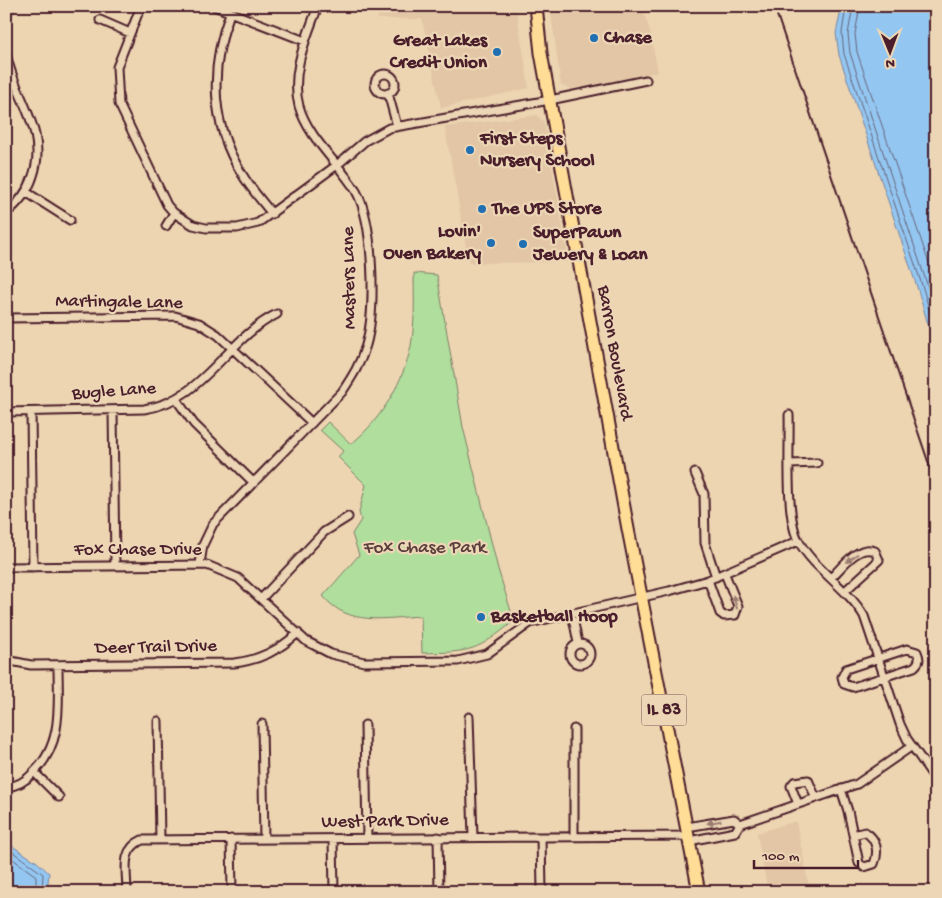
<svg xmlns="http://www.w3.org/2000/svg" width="942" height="898" font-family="'Gochi Hand',sans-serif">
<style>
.built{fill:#e2c6a5}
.green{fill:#afde9d;stroke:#7c7e64}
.water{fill:#93c7f1;stroke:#7684a2}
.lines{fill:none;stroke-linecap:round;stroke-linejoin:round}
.shore{stroke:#67627a;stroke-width:1}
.minor-casing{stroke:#4a1f2b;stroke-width:11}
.primary-casing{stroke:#4a1f2b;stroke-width:15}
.minor{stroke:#ecd6b5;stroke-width:7}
.primary{stroke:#ffdd96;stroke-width:11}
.rail{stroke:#4a1f2b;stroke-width:2}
.oneway{fill:#9b7a70}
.poi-dot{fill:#1f6fb2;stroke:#ecd6b5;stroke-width:2}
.labels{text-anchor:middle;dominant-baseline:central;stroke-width:4.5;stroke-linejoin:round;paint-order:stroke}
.shield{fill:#ecd6b5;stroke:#7b5654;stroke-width:1}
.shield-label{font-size:18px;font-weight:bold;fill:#4a1f2b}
.poi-label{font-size:19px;font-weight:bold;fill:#4a1f2b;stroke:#ecd6b5;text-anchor:start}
.street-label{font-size:19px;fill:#4a1f2b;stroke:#ecd6b5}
.park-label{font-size:19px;fill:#593c3c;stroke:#ecd6b5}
</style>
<rect width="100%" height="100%" fill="#edd5b2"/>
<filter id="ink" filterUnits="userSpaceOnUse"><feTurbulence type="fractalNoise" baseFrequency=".02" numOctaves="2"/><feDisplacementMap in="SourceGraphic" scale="10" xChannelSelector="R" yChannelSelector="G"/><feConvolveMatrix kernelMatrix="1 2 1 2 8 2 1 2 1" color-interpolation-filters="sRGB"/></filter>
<g filter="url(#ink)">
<!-- built -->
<path class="built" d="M378 6H516L529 88 441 108 422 19H378Z
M550 6H642L650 31 658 72 571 89 561 85Z
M537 115 544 122 569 262 469 263 445 127Z
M796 821 810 892H768L757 833Z"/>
<!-- green -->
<path class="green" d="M414 273 437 275 463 427 498 569 514 621C476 652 471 652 422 653L421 616C385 618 348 627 323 596L359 555 352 534 361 520 359 512 366 485 338 457 343 451 320 430 328 422 351 444C383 419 410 372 413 331 415 312 414 292 414 273Z"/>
<!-- water -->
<path class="water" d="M842 6H936V352L918 290 839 55 836 33Z
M6 842 37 862 49 873 47 892H9L6 886Z"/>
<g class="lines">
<!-- shore -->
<path class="shore" d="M846 6 842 33 844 54 923 288 936 334
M853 6 848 34 850 53 936 311
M860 6 855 34 857 52 936 284
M6 847 43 874 42 892
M6 854 36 876V892"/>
<!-- minor casing -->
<g class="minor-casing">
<path id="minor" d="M141 6 117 67 119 104 167 205 174 213 193 225 206 228H237L258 223 337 165 365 141 389 128 550 100 646 80
M214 6 305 41
M230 13C210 67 210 123 242 174 250 188 262 201 272 214
M100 20 130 33
M6 21 9 6
M6 52C13 96 49 130 33 176 28 192 19 203 6 213
M375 84a10 10 0 1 1 20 0a10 10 0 1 1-20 0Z
M388 93 397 126
M26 192 70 220
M166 226 174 213
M6 318 175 316 199 323 218 335 312 423
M176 399 194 424 254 483
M113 410 115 565
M6 412 144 409C203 401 226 339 277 314
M31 412 33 567
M789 415C790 446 785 514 798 540 814 570 847 587 864 616L900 724 907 739 936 780
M790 464 817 463
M695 473 704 494 705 543 716 577
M200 564 203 545 213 524 342 392C352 377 361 363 366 345 376 310 374 223 356 191 339 163 308 138 299 106 290 72 307 37 318 6
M6 567 207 565 238 578 306 641 331 654 364 662 458 661 487 654 530 623 669 591 708 580 798 541
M831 578C842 567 858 544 875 551L879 560 845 591
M708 580 720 613 724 616 735 615 738 606 725 574
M261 599 324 532 348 517
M572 613 578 643
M570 654a10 10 0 1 1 20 0a10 10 0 1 1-20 0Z
M907 649 917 652C920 659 920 662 914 667L853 687 844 684 842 677 846 669Z
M6 660 31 665 234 663C260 660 279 650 298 633
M469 717 473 837
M158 721 160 840
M262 724 264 839
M365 725 367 838
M574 729V837
M34 772 59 797
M6 787C17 786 26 781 33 773 64 744 58 703 58 665
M841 789 848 811 859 863 864 867 874 864C879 852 877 839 865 832L853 835
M798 804 791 786 794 782 808 780 816 798
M740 824 857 784 912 746
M687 827 734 819 740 824 735 832 689 841
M438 837 439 892
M541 837 542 892
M231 839 232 892
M333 839 334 892
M127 892C127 871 120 850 142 840L688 836"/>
</g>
<!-- primary casing -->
<g class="primary-casing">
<path id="primary" d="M536 6 541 53 628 529 699 892"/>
</g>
<!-- minor -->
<use href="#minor" class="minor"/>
<!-- primary -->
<use href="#primary" class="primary"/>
<!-- rail -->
<path class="rail" d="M774 6 936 485"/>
</g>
<!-- one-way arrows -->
<defs><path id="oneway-solid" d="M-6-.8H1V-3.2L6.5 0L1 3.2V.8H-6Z" transform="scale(1.25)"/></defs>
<g class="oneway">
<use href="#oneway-solid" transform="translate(852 558) rotate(143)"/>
<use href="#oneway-solid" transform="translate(735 602) rotate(-107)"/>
<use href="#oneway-solid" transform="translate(714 822) rotate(170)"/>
</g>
</g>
<!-- markers -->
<g class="poi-dot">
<circle cx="594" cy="38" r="5"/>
<circle cx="497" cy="52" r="5"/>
<circle cx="470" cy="150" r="5"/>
<circle cx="482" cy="209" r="5"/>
<circle cx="491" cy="243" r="5"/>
<circle cx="523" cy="244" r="5"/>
<circle cx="481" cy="617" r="5"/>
</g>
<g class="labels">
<!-- shield labels -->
<rect class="shield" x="641.5" y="694.5" width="45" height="31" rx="4"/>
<g class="shield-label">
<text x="664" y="710">IL 83</text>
</g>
<!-- poi labels -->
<g class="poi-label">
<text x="604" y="38">Chase</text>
<text x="487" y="41" text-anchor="end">Great Lakes<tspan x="487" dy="22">Credit Union</tspan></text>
<text x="480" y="139">First Steps<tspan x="480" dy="22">Nursery School</tspan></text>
<text x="492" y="209">The UPS Store</text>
<text x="481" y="232" text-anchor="end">Lovin'<tspan x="481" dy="22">Oven Bakery</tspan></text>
<text x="533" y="233">SuperPawn<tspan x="533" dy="22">Jewery &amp; Loan</tspan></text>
<text x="491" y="617">Basketball Hoop</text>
</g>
<!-- street labels -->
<g class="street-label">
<text transform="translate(350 278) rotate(-91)">Masters Lane</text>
<text transform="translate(119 303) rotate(1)">Martingale Lane</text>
<text transform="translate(614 353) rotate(80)">Barron Boulevard</text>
<text transform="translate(114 392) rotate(-4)">Bugle Lane</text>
<text x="138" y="550">Fox Chase Drive</text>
<text transform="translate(156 648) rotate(-1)">Deer Trail Drive</text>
<text transform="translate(385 822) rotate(-1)">West Park Drive</text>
</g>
<!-- park labels -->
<g class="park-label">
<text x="425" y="548">Fox Chase Park</text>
</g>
</g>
<!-- margin -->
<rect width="942" height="898" fill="none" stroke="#ecd6b5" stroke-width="25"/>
<rect x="12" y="12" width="917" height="873" fill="none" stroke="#4a1f2b" stroke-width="2" filter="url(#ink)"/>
<!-- north arrow -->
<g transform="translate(890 52) rotate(179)" stroke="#ecd6b5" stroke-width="4" paint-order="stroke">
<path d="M0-4L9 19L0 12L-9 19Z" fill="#4a1f2b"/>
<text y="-8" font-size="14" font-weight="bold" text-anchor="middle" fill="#4a1f2b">N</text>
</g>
<!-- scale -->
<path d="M754 860v8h104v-8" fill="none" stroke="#4a1f2b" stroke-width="2.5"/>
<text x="762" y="860" font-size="15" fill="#4a1f2b" stroke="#ecd6b5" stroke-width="4" paint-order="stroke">100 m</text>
</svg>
